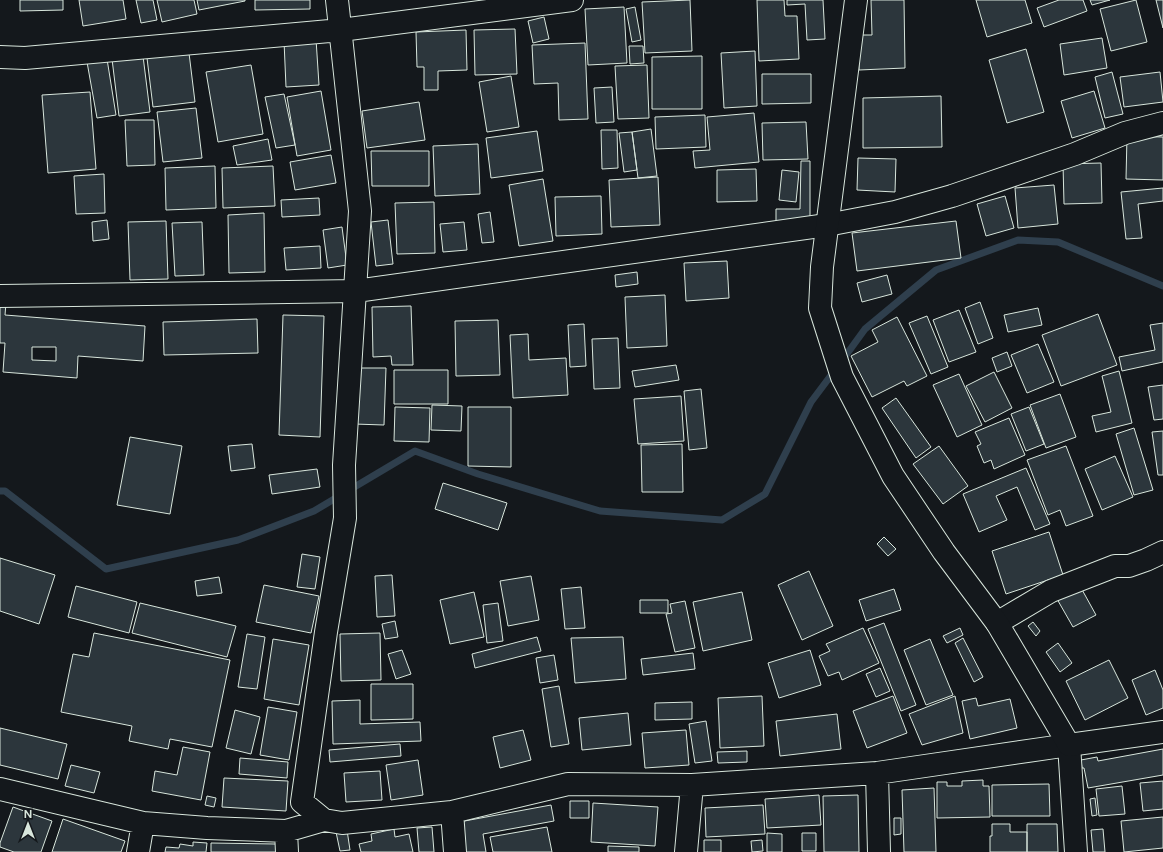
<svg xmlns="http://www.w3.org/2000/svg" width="1163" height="852" font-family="Figtree,sans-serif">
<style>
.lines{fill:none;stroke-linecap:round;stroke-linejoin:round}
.stream{stroke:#2f3f4d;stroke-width:7}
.building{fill:#2c363c;stroke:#d8e6dc;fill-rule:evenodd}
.minor-casing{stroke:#d8e6dc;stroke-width:24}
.tertiary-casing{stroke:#d8e6dc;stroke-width:24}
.minor{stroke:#14181c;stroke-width:22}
.tertiary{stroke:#14181c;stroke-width:22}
</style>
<rect width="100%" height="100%" fill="#14181c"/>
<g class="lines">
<!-- stream -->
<path class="stream" d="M841 362 865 329 936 270 1018 240 1058 242 1163 286
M0 491H5L106 569 238 540 314 511 415 451 478 474 600 511 722 520 765 494 811 402 835 370"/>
</g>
<!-- building -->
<path class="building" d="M20 0H63V10L20 11Z
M79 0H123L126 19 83 26Z
M136 0H153L157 20 141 23Z
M157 0H194L197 14 162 22Z
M197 0H245V1L199 10Z
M255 0H310V9L255 10Z
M690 0 692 51 645 53 642 2Z
M757 0H784L785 16H797L799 59 759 61Z
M787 0H823L825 39 807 40 805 4 787 5Z
M871 0H904L905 68 859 70 858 35H872Z
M976 0H1025L1032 23 987 37Z
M1059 0H1083L1087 11 1044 27 1037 8Z
M1090 0H1110L1092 5Z
M1136 0 1147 42 1111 51 1100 9Z
M1156 0H1163V28Z
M624 7 627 63 588 65 585 9Z
M635 7 641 40 632 42 626 9Z
M544 17 549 39 533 43 528 21Z
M515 29 517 74 475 75 474 30Z
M466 30 467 70 438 71V90H424V67H417L416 32Z
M1102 38 1107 68 1064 75 1060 44Z
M316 39 319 85 286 87 284 41Z
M585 43 588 119 559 120 558 83 534 84 532 45Z
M629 46H643L644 63 630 64Z
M1026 49 1044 112 1007 123 989 60Z
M755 51 757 106 724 108 721 53Z
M189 53 195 102 153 107 147 58Z
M143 56 150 112 119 116 112 59Z
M702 56V109H652V57Z
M107 59 116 115 97 118 87 62Z
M251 65 263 134 218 142 206 72Z
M647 65 649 118 618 119 615 66Z
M1112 72 1123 114 1105 118 1095 77Z
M1160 72 1163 102 1124 107 1120 77Z
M762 74H811V103L762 104Z
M511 76 519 127 487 132 479 82Z
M612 87 614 122 596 123 594 88Z
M321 91 331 150 297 156 287 97Z
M1094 91 1105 128 1072 138 1061 101Z
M90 92 96 169 48 173 42 95Z
M284 94 295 145 276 148 265 97Z
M941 96 942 147 863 148V98Z
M419 102 425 140 367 148 362 111Z
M196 108 202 158 163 162 157 112Z
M754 113 759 162 695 168 693 151 710 150 707 117Z
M705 115 706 147 656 149 655 117Z
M125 120H154L155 165 127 166Z
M806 122 808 159 763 160 762 123Z
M651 129 657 176 638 178 632 132Z
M601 130H617L618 168 602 169Z
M537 131 543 171 491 178 486 138Z
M632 132 637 170 624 172 619 133Z
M1127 136 1163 137V180L1126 179Z
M268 139 272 160 237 165 233 146Z
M478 144 480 194 435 196 433 146Z
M371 151H429V186H372Z
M331 155 336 183 295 190 290 162Z
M858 158 896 159 895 192 857 190Z
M801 161H810V224H776V209H800Z
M1101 163 1102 203 1064 204 1063 164Z
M215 166 216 208 166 210 165 168Z
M273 166 275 206 223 208 222 168Z
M756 169 757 201 717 202V170Z
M782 170 799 172 796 202 779 200Z
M104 174 105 213 76 214 74 176Z
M658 177 660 225 611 227 609 180Z
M543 179 553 241 519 246 509 185Z
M1054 185 1058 224 1018 228 1015 188Z
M1163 188V201L1138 204 1142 238 1126 239 1121 192Z
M601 196 602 234 556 236 555 197Z
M1005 196 1014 228 986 236 977 204Z
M319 198 320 215 282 217 281 200Z
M434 202 435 253 397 254 395 203Z
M490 212 494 242 482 243 478 214Z
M264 213 265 272 229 273 228 215Z
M107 220 109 239 93 241 92 222Z
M388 220 393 264 376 266 371 222Z
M166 221 168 279 130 280 128 222Z
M956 221 961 258 857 271 852 233Z
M202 222 204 275 175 276 172 223Z
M464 222 467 250 443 252 440 224Z
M342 227 347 265 328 268 323 230Z
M320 246 321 268 286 270 284 248Z
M727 261 729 298 686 301 684 263Z
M637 272 638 284 616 287 615 275Z
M887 275 892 294 862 302 857 283Z
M665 295 667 346 627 348 625 297Z
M980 302 993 338 978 344 965 308Z
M0 303H6L5 315 145 326 143 361 78 356 77 378 3 372 5 343H0ZM32 347H56V361L32 360Z
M411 306 413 365H392L391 356 373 357 372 307Z
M1038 308 1042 325 1008 332 1004 315Z
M959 310 976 352 949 362 933 320Z
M1098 314 1117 365 1061 386 1042 335Z
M283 315 324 316 320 437 279 435Z
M927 316 948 367 931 374 909 323Z
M897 317 927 376 907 386 904 381 872 397 851 356 878 342 872 330Z
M257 319 258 353 164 355 163 322Z
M498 320 500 375 456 376 455 321Z
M1163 323V362L1122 371 1119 357 1155 350 1150 325Z
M584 324 586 366 570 367 568 325Z
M528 334 529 360 566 358 568 395 513 398 510 335Z
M618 338 620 388 594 389 592 339Z
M1038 344 1054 382 1027 393 1011 355Z
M1007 352 1012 366 997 372 992 358Z
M676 365 679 380 635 387 632 371Z
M356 368H386L384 425 354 424Z
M394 370H448V404H394Z
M1119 371 1132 423 1096 432 1092 416 1111 412 1102 376Z
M994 372 1012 408 985 422 966 386Z
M959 374 982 425 957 437 933 385Z
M1163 385V419L1154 420 1148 387Z
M701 389 707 448 689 450 684 391Z
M1060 394 1076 437 1046 448 1030 405Z
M681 396 684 441 638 444 634 399Z
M896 398 931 447 916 458 882 408Z
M432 405 462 406 461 431 431 430Z
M395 407 430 408 429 442 394 441Z
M468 407H511V467L468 466Z
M1029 407 1044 444 1026 451 1011 414Z
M1009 418 1025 455 994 469 991 460 984 463 977 446 981 444 975 432Z
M1134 428 1153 490 1134 495 1116 434Z
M1163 431V475H1158L1152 432Z
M130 437 182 446 170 514 117 505Z
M252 444 255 468 231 471 228 446Z
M682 444 683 492H642L641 445Z
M939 446 968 486 943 504 913 464Z
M1066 446 1093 516 1066 526 1060 510 1048 515 1027 460Z
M1115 456 1133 497 1102 510 1085 469Z
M1026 468 1050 524 1035 530 1017 487 996 496 1007 520 979 532 963 494Z
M317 469 320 487 272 494 269 475Z
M443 483 507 503 498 530 435 509Z
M1049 532 1063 575 1006 594 992 551Z
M884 537 896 549 888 556 877 544Z
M302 554 320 557 315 589 297 587Z
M0 558 55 575 39 624 0 611Z
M809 571 833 626 802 640 778 585Z
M392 575 395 616 377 617 375 576Z
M531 576 539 620 508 626 500 581Z
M219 577 222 593 197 596 195 581Z
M264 585 319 596 311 633 256 622Z
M76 586 137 602 129 633 68 617Z
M1080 586 1096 615 1073 627 1057 599Z
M581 587 585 628 565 629 561 589Z
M894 589 901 610 866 621 859 600Z
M474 592 484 637 450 644 440 600Z
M742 592 752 640 703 651 693 602Z
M640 600H668V613H640Z
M685 601 695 648 675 652 666 614 672 613 670 604Z
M140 603 236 626 227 657 132 633Z
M498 603 503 641 487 643 483 605Z
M395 621 398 637 385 639 382 624Z
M1033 622 1040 631 1036 636 1028 626Z
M884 623 916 705 901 711 868 629Z
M863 628 879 663 842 680 839 672 828 676 819 656 830 651 826 644Z
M960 628 963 635 947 643 943 636Z
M94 633 230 660 212 747 170 739 168 749 129 741 132 726 61 712 73 654 89 657Z
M380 633 381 680 341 681 340 634Z
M247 634 265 637 257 689 238 687Z
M537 637 541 651 475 668 472 654Z
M623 637 626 679 575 683 571 638Z
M963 638 983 677 974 682 955 643Z
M273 639 309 645 299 705 264 699Z
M930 639 953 695 926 705 904 650Z
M1058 643 1072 663 1060 672 1046 652Z
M402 650 411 674 396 679 388 654Z
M810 650 821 685 779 698 768 663Z
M693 653 695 669 643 675 641 659Z
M554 655 558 680 540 683 536 658Z
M1109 660 1128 698 1085 720 1066 681Z
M880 668 890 691 876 697 866 674Z
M1155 670 1163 690V708L1146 715 1132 680Z
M371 684H413V719L371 720Z
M559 686 569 744 551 747 542 689Z
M762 696 764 746 720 748 718 698Z
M893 696 907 733 867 748 853 711Z
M955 696 963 733 922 745 909 714Z
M976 698 978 706 1010 699 1017 728 970 739 962 701Z
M360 700V724L420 722 421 741 333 744 332 701Z
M692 702V719L655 720V703Z
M268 707 297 712 289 760 260 755Z
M235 710 260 717 251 754 226 748Z
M628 713 631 745 582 750 579 718Z
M837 714 841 749 780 756 776 721Z
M706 721 712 761 695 763 689 724Z
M0 728 67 744 58 779 0 765Z
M523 730 531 760 500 768 493 737Z
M686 730 689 765 645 768 642 733Z
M400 744 401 756 330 762 329 750Z
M183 747 210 752 201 800 152 791 155 771 177 775Z
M1163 749V775L1088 788 1084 768H1082L1081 760 1097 757 1098 761Z
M747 751V762L718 763 717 752Z
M240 758 288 762 287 778 239 774Z
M418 760 423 795 391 800 386 765Z
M71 765 100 772 94 793 65 786Z
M380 771 382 800 346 802 344 773Z
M224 778 288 781 286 811 222 807Z
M983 780V786H989L990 817 937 818V782H947V786H962V781Z
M1163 781V809L1143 811 1140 783Z
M1049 784 1050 816H992V785Z
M1122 786 1125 814 1099 816 1096 789Z
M934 788 936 852H904L902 790Z
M819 795 821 825 767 828 765 799Z
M858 795 859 852H824L823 796Z
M207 796 216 798 214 807 205 805Z
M1095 798 1097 815 1092 816 1090 799Z
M570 801H589V818H570Z
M593 803 658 807 655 846 591 842Z
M551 805 554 821 483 834 486 852H465L459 822Z
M763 805 765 834 706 837 705 808Z
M13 807 52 821 41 852H14L0 847V843Z
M1163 817V848L1124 852 1121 821Z
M894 818H901V834L894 835Z
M63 819 125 841 121 852H52Z
M992 824H1010V832H1027V852H990V836H992Z
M1027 824H1057L1058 852H1027Z
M432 827 434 852H419L417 828Z
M547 827 552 852H493L490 837Z
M394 829 395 837 409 834 413 852H361L359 844 372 841 371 834Z
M1103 829 1105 852H1093L1091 830Z
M347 830 350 850 340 851 336 832Z
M767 833 782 834V852H767Z
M802 833H816V851H802Z
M704 840H721V852H704Z
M762 840 763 851 752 852 751 841Z
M193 842 207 843 206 852H165L166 847 179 848 180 844 193 846Z
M211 843 276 844V852H211Z
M608 846 639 847V852H608Z"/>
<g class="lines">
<!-- minor casing -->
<g class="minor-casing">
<path id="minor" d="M0 57 25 58 341 30 572 0
M0 296 356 291 827 225 895 212 952 196 1075 154 1125 133 1163 123
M997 623 1051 591 1115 566H1129L1146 560 1163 552
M877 773 879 852
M0 789 143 823 207 828 286 831 324 820 342 823 452 812 568 784 692 785 877 773 1069 745 1076 852
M452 812 455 852
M324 820 302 802 326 632 345 518 344 465 360 211 337 0
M286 831 287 852
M138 852 143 823
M686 852 692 785"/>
</g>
<!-- tertiary casing -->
<g class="tertiary-casing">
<path id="tertiary" d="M856 0 822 267 820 308 842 377 893 476 944 552 997 623 1069 745 1163 732"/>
</g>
<!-- minor -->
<use href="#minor" class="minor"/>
<!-- tertiary -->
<use href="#tertiary" class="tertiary"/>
</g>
<!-- north arrow -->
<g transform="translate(28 824)" stroke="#14181c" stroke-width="3" paint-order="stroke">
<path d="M0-3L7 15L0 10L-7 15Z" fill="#d8e6dc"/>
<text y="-6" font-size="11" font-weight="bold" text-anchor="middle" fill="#d8e6dc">N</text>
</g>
</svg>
